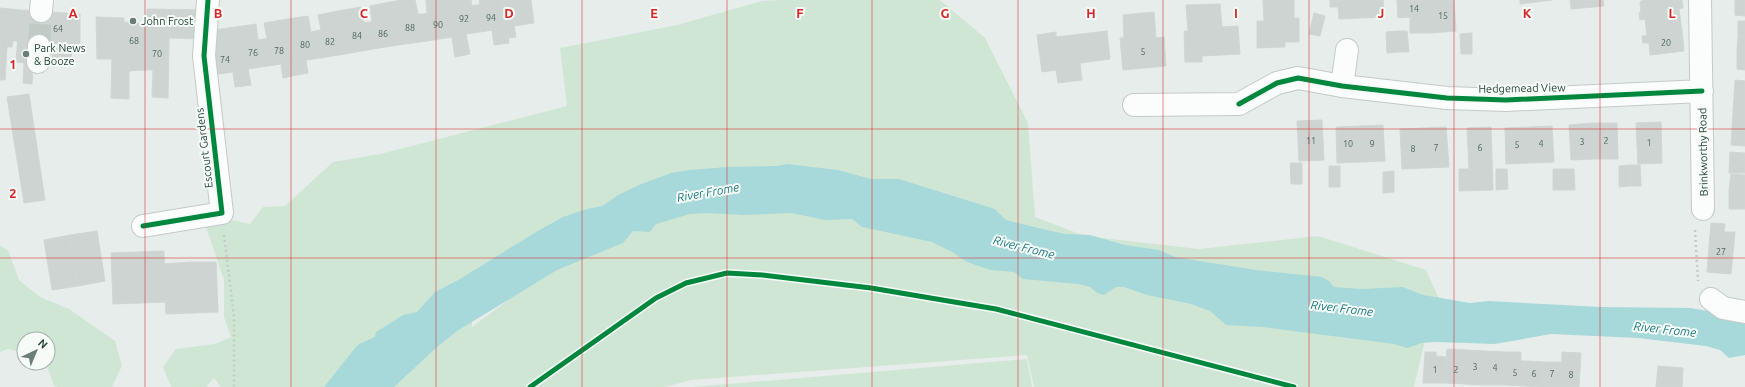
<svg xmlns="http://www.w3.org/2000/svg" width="1745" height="387" font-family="Ubuntu,sans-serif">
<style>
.green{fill:#d0e6d5;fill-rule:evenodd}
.water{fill:#a7d9db}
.building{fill:#ced4d1;stroke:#d0d6d3}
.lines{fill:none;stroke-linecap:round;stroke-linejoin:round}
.minor-tunnel{stroke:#c0cbc6;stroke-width:22;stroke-dasharray:22 11;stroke-linecap:butt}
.minor-casing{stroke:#c4cac7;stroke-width:24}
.path{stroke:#c2ccc7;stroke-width:2.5;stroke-dasharray:2 3;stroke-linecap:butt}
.minor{stroke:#fbfcfc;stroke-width:22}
.cycleway-casing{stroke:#f6fbf8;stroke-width:8}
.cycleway{stroke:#00873e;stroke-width:5}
.grid{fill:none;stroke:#d62828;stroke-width:1;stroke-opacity:0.55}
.poi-dot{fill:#687e76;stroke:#f6fbf8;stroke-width:1.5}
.labels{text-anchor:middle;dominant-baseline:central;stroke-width:4;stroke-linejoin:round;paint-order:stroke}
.number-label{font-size:9px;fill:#4e675e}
.poi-label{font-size:11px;fill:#234237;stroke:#f6fbf8;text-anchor:start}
.street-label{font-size:11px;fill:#234237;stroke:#f6fbf8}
.water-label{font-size:12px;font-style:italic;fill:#1a7a81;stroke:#f6fbf8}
.grid-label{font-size:13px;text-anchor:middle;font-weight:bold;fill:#d62828;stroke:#f6fbf8;stroke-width:4;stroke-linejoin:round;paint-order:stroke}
</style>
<rect width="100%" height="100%" fill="#e7edea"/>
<!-- green -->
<path class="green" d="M782 0H940L985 38 1028 123 1035 217 1085 236 1199 249 1318 236 1426 270 1442 305 1425 340 1414 387H1034L1027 355 691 380 665 387H221L214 378 206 387H171L163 367 176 349 215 344 231 337 224 317V280L206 227 227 219 250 224 263 207 285 206 333 162 380 154 567 106 560 48 677 25 762 1ZM472 298 506 301H507L472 327Z
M0 246 8 250 19 280 40 297 69 309 115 341 122 366 112 387H58L54 386 46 363H48V339H24V353L8 349 0 352Z
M1027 359 1032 387H691H692Z"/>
<!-- water -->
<path class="water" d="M787 164 838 170 871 179H899L995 209 1006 220 1047 230 1065 234 1090 235 1125 245 1159 250 1175 257 1256 270 1322 277 1329 281 1334 287 1361 289 1403 287 1423 295 1470 303 1489 301 1601 307 1691 308 1745 318V355L1729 358 1720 350 1706 346 1638 338 1551 334 1495 344 1435 342 1422 343 1407 348 1394 344 1263 327 1226 325 1210 311 1191 304 1147 295 1124 287H1116L1104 295 1097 293 1090 287 1078 284 1023 279 1014 272 990 270 967 262 952 252 932 242 862 227 852 219 825 220 791 213 743 215 706 213 690 214 656 224 650 232 633 231 623 243 557 270 457 331 436 348 394 387H324L355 348 359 344 375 337 376 332 403 315 417 312 435 292 460 279 536 232 563 217 587 209 602 206 618 195 639 185 671 173 689 170 727 167 777 166Z"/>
<!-- building -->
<path class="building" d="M402 0H415L418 14H423L427 41 398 45 390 2Z
M426 0H446L452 37 427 41 423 14 427 13Z
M446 0H471L472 6 476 5 480 32 466 34 470 54 455 57Z
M479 0H503L509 43 494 45 492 30 480 32 476 5H480Z
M503 0H531L534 23 514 26 516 37 508 38Z
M1263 0H1294V18H1299V42H1285V47L1257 48V21H1264Z
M1330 0H1359L1360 18 1339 19 1338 7H1330Z
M1359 0H1383L1384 17 1360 18Z
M1397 0H1430L1431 33H1410V17L1398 18Z
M1430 0H1454L1456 31 1431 33Z
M1520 0H1552L1520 4Z
M1570 0H1603L1604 6 1571 9Z
M1643 0H1682L1683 8 1641 13 1640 2Z
M1735 0H1745V16L1735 15Z
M390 2 398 45 373 49 369 22H372L370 6Z
M1220 4 1222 27 1238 26 1240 54 1202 56V62H1185L1184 31H1188L1186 5Z
M361 7 364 23 369 22 373 49 345 54 338 11Z
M0 8 20 10 18 41H13L12 47H7L5 80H0Z
M147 9 202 10 201 39 169 38 168 98 152 97 153 70H146Z
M1679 9 1682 31 1647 36 1645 19 1640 20 1639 13Z
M20 10 37 11 32 84 23 83 24 63 16 62Z
M37 11 80 14V44L72 43 71 65 52 63V47L35 46Z
M338 11 345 54 320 58 315 31 321 30 318 15Z
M1154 12 1156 38 1164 37 1166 66 1123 70 1120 38H1124L1123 15Z
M1314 13 1325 16 1320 36 1309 34Z
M308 16 311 32 315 31 320 58 306 60 308 73 297 75 288 19Z
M96 17 124 18 121 58 129 64V99L111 98 112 59H97Z
M288 19 297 75 283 78 281 64 268 66 264 39H267L264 23Z
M1738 21H1745V37H1738Z
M123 22 147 24 146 70 128 71 129 64 121 58Z
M256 24 258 40 264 39 268 66 248 69 251 85 244 86 236 27Z
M236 27 244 86 235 87 233 72 212 75V30Z
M1107 31 1110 59 1080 63 1082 80 1058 83 1056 70 1042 72 1037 35 1056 32V37Z
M1397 31 1398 52 1387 53 1386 32Z
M1397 31H1407L1409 52H1398Z
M1682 31 1684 51 1650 55 1649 43H1643L1642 36Z
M1472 33V54H1461L1460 34Z
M1738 37H1745V51H1737Z
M1737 51H1745V70L1737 69Z
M1735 80 1745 81V114L1733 113Z
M29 94 45 200 24 203 7 97Z
M1733 113 1745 114V131L1732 130Z
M1322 120 1324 160 1299 161 1297 121Z
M1661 122 1662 163 1638 164 1636 123Z
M1593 123 1595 159 1571 160 1569 125Z
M1593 123H1617L1618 159H1595Z
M1383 125 1385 161 1361 162 1359 126Z
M1359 126 1361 162 1337 163 1336 127Z
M1552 126 1554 162 1530 163 1529 127Z
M1446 127 1449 167 1425 168 1423 128Z
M1491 127 1493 190 1459 191V169H1469L1467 128Z
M1529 127 1530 163 1506 164 1505 128Z
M1423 128 1425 168 1402 169 1400 129Z
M1732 130 1745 131V146L1731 145Z
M1730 152 1745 153V173H1729Z
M1290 163H1302V184H1291Z
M1630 165V186L1619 187V166Z
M1630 165H1640L1641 186H1630Z
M1329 166H1340V187H1329Z
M1496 169H1507L1508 189 1496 190Z
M1553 169H1563L1564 190H1553Z
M1563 169H1574L1575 190H1564Z
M1394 171V192L1383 193V172Z
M1731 174 1745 175V191L1729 190Z
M1729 190 1745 191V209H1729Z
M1711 223 1725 224 1724 232H1735L1731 274 1707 272Z
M97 231 105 281 78 286 70 235Z
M70 235 78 286 52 290 44 240Z
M164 251 166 302 140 303 138 252Z
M138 252 140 303 113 304 111 253Z
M191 262H216L218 312 193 313Z
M191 262 193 313 166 314 164 264Z
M1447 349 1466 350 1465 384 1445 383Z
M1466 350 1485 351 1484 385 1465 384Z
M1485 351 1506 352 1505 385H1484Z
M1425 352H1436V356L1446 357 1445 383H1423Z
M1506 352H1521V361H1526L1525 386 1505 385Z
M1562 352 1581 353 1579 387H1561Z
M1526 361 1544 362 1543 387 1525 386Z
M1544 362H1562L1561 387H1543Z
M1658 366 1683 368 1682 387H1656Z"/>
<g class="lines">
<!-- minor-tunnel -->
<path class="minor-tunnel" d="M39 46 41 11"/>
<!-- minor casing -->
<g class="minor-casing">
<path id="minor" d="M1700 0 1703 209
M41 11 42 0
M38 62 39 46
M1342 86 1347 50
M1134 105 1239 104 1277 83 1298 78 1342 86 1447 98 1506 100 1702 91
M143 226 222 213 204 56 208 0
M1711 299 1723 308 1745 312"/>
</g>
<!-- path -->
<path class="path" d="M1695 230 1698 281
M224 235 234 317V387
M530 387 656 298 686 283 727 273 762 275 871 288 996 309 1294 387"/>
<!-- minor -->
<use href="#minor" class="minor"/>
<!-- cycleway casing -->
<g class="cycleway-casing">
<path id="cycleway" d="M1239 104 1277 83 1298 78 1342 86 1447 98 1506 100 1702 91
M143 226 222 213 204 56 208 0
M530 387 656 298 686 283 727 273 762 275 871 288 996 309 1294 387"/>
</g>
<!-- cycleway -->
<use href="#cycleway" class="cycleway"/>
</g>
<!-- grid -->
<path class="grid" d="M145 0V387M291 0V387M436 0V387M582 0V387M727 0V387M872 0V387M1018 0V387M1163 0V387M1309 0V387M1454 0V387M1600 0V387M0 129H1745M0 258H1745"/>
<!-- markers -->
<g class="poi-dot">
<circle cx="133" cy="21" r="4"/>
<circle cx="26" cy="54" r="4"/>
</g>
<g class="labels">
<!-- number labels -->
<g class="number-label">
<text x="1414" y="9">14</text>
<text x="1443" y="16">15</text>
<text x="491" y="18">94</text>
<text x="464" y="19">92</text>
<text x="438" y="25">90</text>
<text x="410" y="28">88</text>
<text x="58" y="29">64</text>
<text x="383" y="34">86</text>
<text x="357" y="36">84</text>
<text x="134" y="41">68</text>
<text x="330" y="42">82</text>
<text x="1666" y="43">20</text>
<text x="305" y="45">80</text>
<text x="279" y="51">78</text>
<text x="1143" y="52">5</text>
<text x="253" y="53">76</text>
<text x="157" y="54">70</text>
<text x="225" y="60">74</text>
<text x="1311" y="141">11</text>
<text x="1606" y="141">2</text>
<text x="1582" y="142">3</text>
<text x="1649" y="143">1</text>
<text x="1348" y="144">10</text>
<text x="1372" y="144">9</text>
<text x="1541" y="144">4</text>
<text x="1517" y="145">5</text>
<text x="1436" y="148">7</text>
<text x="1480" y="148">6</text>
<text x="1413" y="149">8</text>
<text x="1721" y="252">27</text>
<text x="1475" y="367">3</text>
<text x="1495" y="368">4</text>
<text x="1435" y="370">1</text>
<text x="1456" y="370">2</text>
<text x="1515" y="373">5</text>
<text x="1534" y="374">6</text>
<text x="1552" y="374">7</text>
<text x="1571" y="375">8</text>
</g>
<!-- poi labels -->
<g class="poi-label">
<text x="141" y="21">John Frost</text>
<text x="34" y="48">Park News<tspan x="34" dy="13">&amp; Booze</tspan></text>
</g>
<!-- street labels -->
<g class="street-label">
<text transform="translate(1522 88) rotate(-1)">Hedgemead View</text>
<text transform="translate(204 148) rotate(-97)">Escourt Gardens</text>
<text transform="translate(1703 152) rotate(-91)">Brinkworthy Road</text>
</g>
<!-- water labels -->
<g class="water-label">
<text transform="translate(708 192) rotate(-10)">River Frome</text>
<text transform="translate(1024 247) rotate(14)">River Frome</text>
<text transform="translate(1342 308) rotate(7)">River Frome</text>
<text transform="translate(1665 329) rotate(6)">River Frome</text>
</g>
</g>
<g class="grid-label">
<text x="73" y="18">A</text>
<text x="218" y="18">B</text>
<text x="364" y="18">C</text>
<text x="509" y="18">D</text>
<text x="654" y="18">E</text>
<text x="800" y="18">F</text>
<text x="945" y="18">G</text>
<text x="1091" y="18">H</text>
<text x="1236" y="18">I</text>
<text x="1381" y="18">J</text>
<text x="1527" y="18">K</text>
<text x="1672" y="18">L</text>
<text x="13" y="69">1</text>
<text x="13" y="198">2</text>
</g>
<!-- north arrow -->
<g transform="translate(36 351) rotate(44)"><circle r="19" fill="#f6fbf8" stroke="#a2b1ab"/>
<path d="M0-3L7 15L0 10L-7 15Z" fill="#687e76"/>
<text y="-6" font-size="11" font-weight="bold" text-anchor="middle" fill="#234237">N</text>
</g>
</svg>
